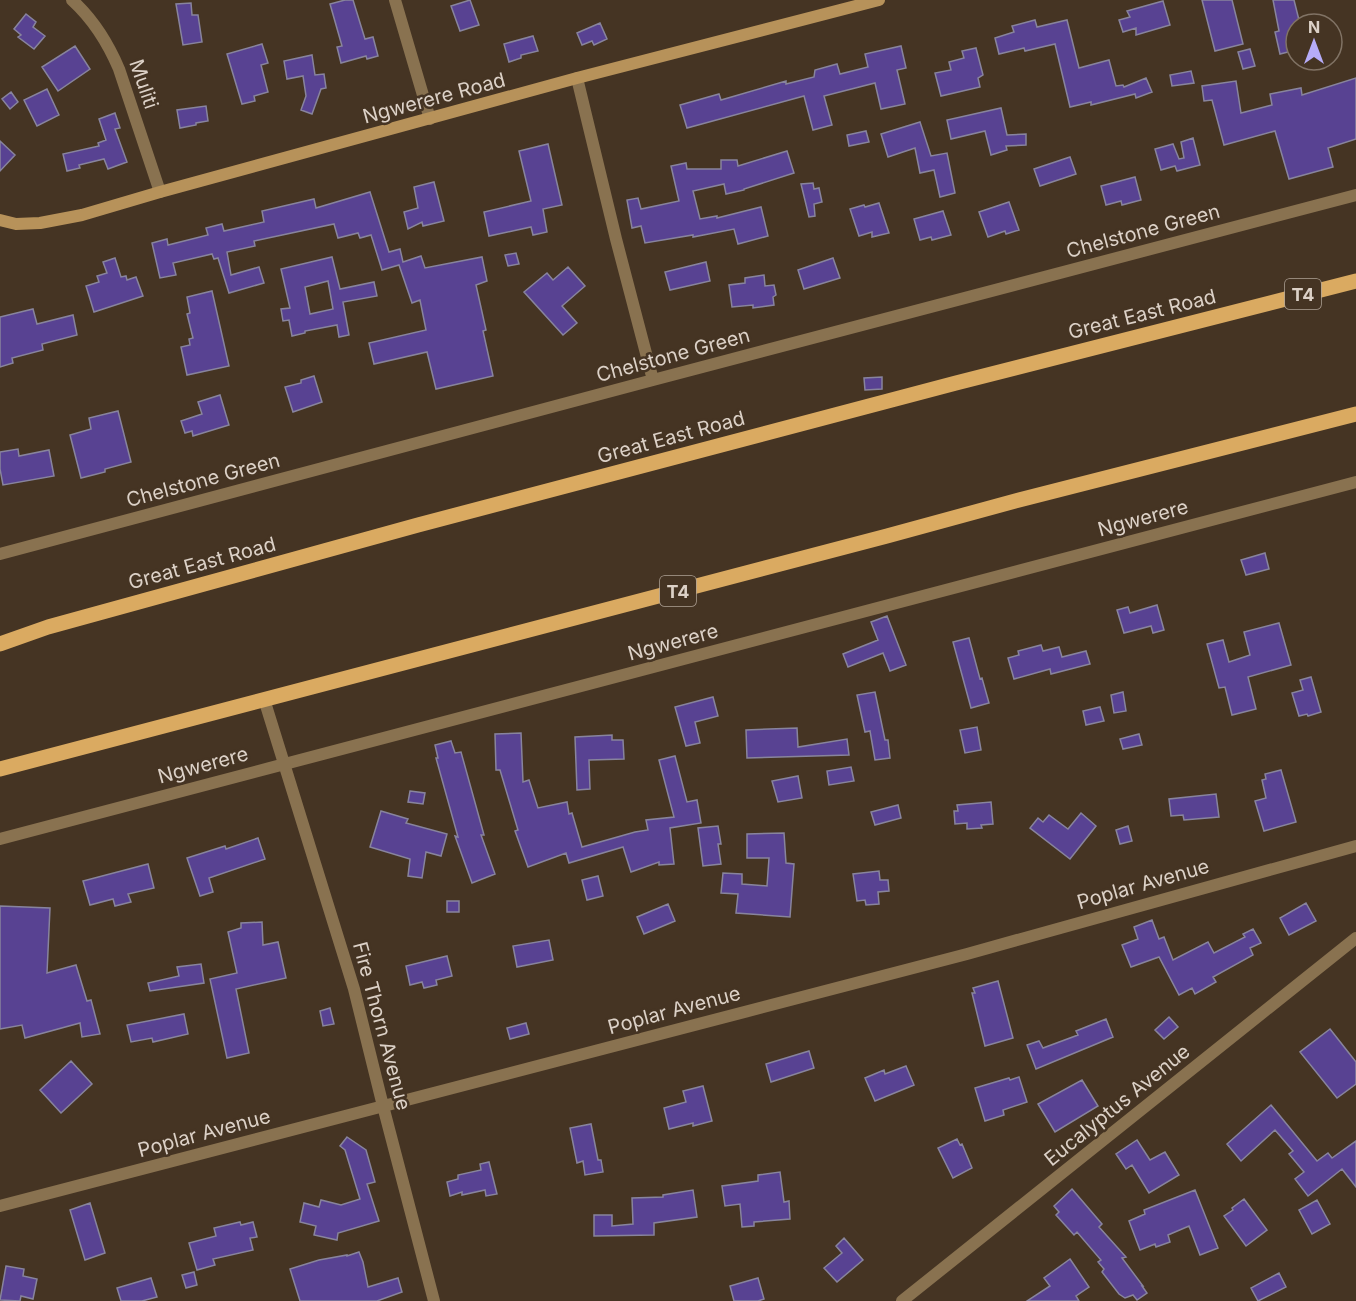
<svg xmlns="http://www.w3.org/2000/svg" width="1356" height="1301" font-family="Inter,sans-serif">
<style>
.building{fill:#584292;stroke:#88849d;stroke-width:1.5;fill-rule:evenodd}
.lines{fill:none;stroke-linecap:round;stroke-linejoin:round}
.street{stroke:#897250;stroke-width:12}
.secondary{stroke:#b7925a;stroke-width:12}
.primary{stroke:#daaa61;stroke-width:15}
.labels{text-anchor:middle;dominant-baseline:central;stroke-width:5;stroke-linejoin:round;paint-order:stroke}
.shield{fill:#453423;stroke:#afa296;stroke-width:1.5}
.shield-label{font-size:18px;font-weight:bold;fill:#dcd1c7}
.street-label{font-size:20px;fill:#dcd1c7;stroke:#453423}
</style>
<rect width="100%" height="100%" fill="#453423"/>
<!-- building -->
<path class="building" d="M345 0H353L365 39 373 37 378 56 367 59 366 56 341 63 337 47 342 46 330 4Z
M470 0 479 25 460 31 451 6Z
M1202 0H1232L1243 44 1215 51Z
M1273 0H1294L1300 24H1296V50L1280 54 1275 32 1279 31Z
M1163 1 1170 25 1136 35V28L1123 32 1119 20 1130 17 1127 11Z
M191 3 192 15H198L202 42 183 45 176 4Z
M26 14 36 22 33 27 45 36 34 49 18 37 21 35 14 29Z
M1035 20 1037 27 1067 20 1079 68 1109 60 1116 86 1123 85 1124 87 1146 78 1152 92 1136 98 1135 94 1091 105V102L1070 107 1055 44 1025 51 1024 48 999 54 995 38 1014 32 1012 26Z
M600 23 607 39 594 45 592 41 582 45 577 33Z
M533 36 538 51 521 55V58L509 62 504 44Z
M262 44 268 63 261 65 268 92 254 96 255 101 242 104 227 54Z
M75 46 90 69 58 91 42 67Z
M901 46 906 68 897 70 905 104 881 109 875 83 824 96 832 125 813 130 804 96 687 128 680 105 719 94 721 100 786 81V84L814 77 815 70 837 64 840 74 868 67 865 54Z
M976 48 983 75 978 78 980 87 941 96 935 73 951 70 949 62 964 58 962 51Z
M1250 49 1255 66 1243 69 1238 52Z
M312 55 315 75 324 74 326 88 321 89 312 114 301 110 306 96 303 76 287 79 284 61Z
M1191 71 1194 83 1172 86 1170 75Z
M1356 78V139L1328 148 1333 167 1289 179 1275 131 1224 145 1212 100 1204 101 1202 86 1236 81 1241 113 1272 105 1270 94 1301 88 1302 95Z
M47 89 59 115 37 126 24 100Z
M11 92 18 102 10 109 2 99Z
M206 106 208 121 196 123V125L180 128 177 110Z
M1001 108 1007 135 1026 134V145L1006 146 1007 150 991 155 985 131 951 139 947 120Z
M115 113 120 128 115 129 127 162 108 169 104 159 79 165 80 168 67 171 63 154 99 146 98 143 106 140 99 119Z
M920 122 931 156 947 153 955 193 940 197 934 170 920 173 915 148 888 157 881 134Z
M866 131 869 142 849 146 847 135Z
M1193 138 1200 165 1177 171 1175 166 1161 170 1155 149 1173 144 1179 159 1184 158 1181 142Z
M0 141 15 155 0 171Z
M548 144 562 205 543 209 547 232 533 235 531 227 489 236 484 212 531 201 519 151Z
M787 151 794 173 744 189V190L726 194 724 184 693 191 700 219 717 216V218L761 207 768 236 738 244 734 229 693 237V235L645 243 641 226 632 228 627 200 638 198 641 209 679 201 671 166 686 163 687 169H721V160H737L738 166Z
M1070 157 1076 174 1040 186 1034 169Z
M1135 177 1141 200 1122 205 1121 201 1106 205 1101 186Z
M434 182 444 221 423 226 422 222 408 229 404 212 418 208 414 187Z
M813 183 814 189 819 188 822 202 814 204 815 216 809 217 801 184Z
M370 192 389 252 400 249 403 262 421 256 425 268 482 257 487 281 476 285 486 330 483 331 493 376 436 389 427 352 374 364 369 343 426 330 420 300 412 303 399 265 382 270 371 235 360 238 358 233 338 238 334 224 254 241 255 246 227 252 231 275 259 267 264 283 229 293 218 258 214 259 212 254 173 263 176 275 160 278 152 243 167 239 168 245 208 235 206 228 222 224 224 231 264 222 262 211 314 199 316 208Z
M1009 202 1019 230 1006 234 1005 231 988 237 979 212Z
M879 203 889 233 872 237V232L859 236 850 209 864 205 865 207Z
M943 211 951 235 932 240 931 237 920 240 914 219Z
M516 253 519 264 508 266 505 255Z
M332 257 340 289 374 282 377 296 343 302 349 335 339 337 337 325 305 331V333L292 336 289 320 283 321 281 309 290 308 281 269ZM328 281 333 309 310 314 305 287Z
M115 258 121 277 126 276 127 280 136 277 143 296 94 312 86 286 99 282 97 276 107 273 103 262Z
M833 258 840 278 804 289 798 270Z
M706 262 710 281 670 290 665 272Z
M568 267 585 286 562 306 577 323 563 335 524 292 547 273 553 280Z
M764 275 765 286 774 285 776 295 773 297 774 305 753 308V305L732 307 729 285 745 283V278Z
M212 291 229 366 187 375 181 347 190 345 189 339 193 338 187 314 190 313 187 297Z
M33 309 37 324 73 315 77 335 42 344 43 350 12 358 13 363 0 367V317Z
M314 376 322 402 293 412 285 387 301 383V380Z
M882 377V389L865 390 864 378Z
M220 395 229 425 193 436 192 431 185 433 181 421 202 414 198 402Z
M118 411 131 462 105 469V472L81 478 70 435 91 429 89 418Z
M18 449 19 456 49 450 54 476 3 485 0 469V452Z
M1265 553 1269 569 1246 575 1241 560Z
M1157 605 1164 630 1153 633 1151 626 1124 633 1117 610 1128 607 1130 613Z
M887 616 906 665 890 671 883 653 848 667 843 654 878 640 871 622Z
M1279 623 1291 665 1248 677 1256 709 1232 715 1225 687 1219 688 1207 644 1223 640 1229 662 1250 655 1244 632Z
M969 638 980 679 982 678 989 703 971 708 953 642Z
M1041 645 1043 651 1059 647 1062 657 1086 651 1090 664 1051 674 1050 669 1014 679 1008 658 1019 655 1018 651Z
M1311 677 1321 712 1308 716 1307 714 1299 716 1292 693 1303 690 1300 680Z
M875 692 885 740H888L890 758 875 760 870 731 865 732 857 695Z
M1123 692 1126 711 1114 713 1111 695Z
M713 697 718 716 695 722 700 743 686 746 675 707Z
M1100 707 1104 721 1086 725 1083 711Z
M977 727 981 750 965 753 960 730Z
M797 728 798 747 847 739 849 755 747 758 746 730Z
M521 733 523 782 529 780 538 808 567 802 569 814 572 813 582 847 635 832 648 830 646 820 674 817 659 760 675 756 687 802 697 800 701 823 670 828 674 864 659 865V862L631 872 623 847 569 863 566 853 528 867 515 831 518 830 500 770H496L495 734Z
M1139 734 1142 745 1123 749 1120 739Z
M612 735V740H623L624 759 589 760 590 789 577 790 575 737Z
M451 741 455 753 461 752 484 835H481L495 874 472 883 455 836 458 837 436 758H438L435 745Z
M851 767 854 781 829 785 827 771Z
M1281 770 1296 822 1264 831 1255 801 1266 798 1262 780 1266 779 1265 774Z
M798 776 802 798 778 802 772 781Z
M410 791 425 793 423 804 408 802Z
M1216 794 1219 817 1184 820 1183 815 1171 816 1169 799Z
M991 802 993 824 981 825 982 828 967 829V823L955 824 954 811H958L957 805Z
M898 805 901 818 875 825 871 812Z
M381 811 408 819 406 823 447 834 441 856 426 852 422 878 408 876 410 859 370 847Z
M1081 813 1096 826 1070 859 1030 828 1038 818 1043 822 1049 815 1068 829Z
M718 826 721 844H718L721 864 703 866 698 828Z
M1128 826 1132 841 1120 844 1116 830Z
M784 833 786 863 794 864 790 917 736 913 738 894 721 893 723 873 742 874V884L767 886 769 858H747V834Z
M258 838 265 859 209 878 213 892 200 896 187 858 225 846 226 849Z
M148 864 154 888 128 894 131 902 115 906 113 899 90 905 83 881Z
M879 871 880 880H888L889 891 878 892 879 904 866 905 865 900 857 901 853 874Z
M598 876 603 896 587 900 582 880Z
M447 901H459V912H447Z
M1306 903 1316 921 1289 935 1280 918Z
M668 904 675 921 644 934 637 917Z
M0 906 50 908 47 973 76 965 87 1001 91 1000 100 1034 82 1037 80 1023 25 1038 22 1025 0 1029Z
M1152 920 1159 939 1164 937 1173 960 1208 942 1214 953 1245 937 1243 934 1253 929 1261 943 1250 948 1253 955 1213 977 1216 982 1195 994 1192 988 1179 995 1159 957 1131 967 1122 945 1138 939 1134 927Z
M262 922 263 945 278 942 286 978 236 989 249 1053 227 1058 210 979 237 973 228 932 241 928V923Z
M549 940 553 960 517 967 513 946Z
M447 956 452 976 436 980 437 985 424 988 422 982 410 985 406 966Z
M201 964 204 983 150 991 148 983 179 976 177 967Z
M998 981 1013 1038 985 1046 972 993H975L973 988Z
M330 1008 334 1024 323 1026 320 1011Z
M184 1014 188 1034 153 1042 152 1038 131 1042 127 1025Z
M1169 1017 1178 1027 1164 1039 1155 1030Z
M1106 1019 1113 1037 1036 1069 1027 1045 1039 1041 1043 1048 1078 1035 1076 1031Z
M526 1023 529 1034 510 1039 507 1028Z
M1330 1029 1356 1062V1084L1337 1098 1300 1052Z
M809 1051 814 1068 771 1082 766 1064Z
M71 1061 92 1084 61 1113 40 1090Z
M906 1066 914 1085 875 1101 865 1078 884 1070 885 1074Z
M1019 1077 1027 1102 1003 1110 1004 1115 985 1121 975 1088 1009 1078 1010 1080Z
M1082 1080 1098 1106 1055 1132 1038 1104Z
M703 1086 712 1121 693 1126V1123L669 1129 664 1108 686 1102 683 1091Z
M1271 1105 1317 1161 1328 1153 1332 1158 1356 1141V1187L1342 1169 1308 1196 1295 1179 1304 1172 1289 1154 1293 1151 1275 1130 1241 1161 1227 1144Z
M591 1124 598 1160H601L603 1172 585 1175 583 1161 577 1163 570 1128Z
M347 1137 366 1150 375 1182 367 1184 379 1221 338 1233 337 1240 314 1235 316 1226 300 1222 304 1203 319 1207 321 1200 341 1205 360 1199 345 1150 340 1146Z
M957 1139 960 1145 962 1144 972 1168 953 1178 938 1148Z
M1137 1140 1150 1160 1165 1152 1179 1175 1149 1193 1132 1165 1126 1169 1116 1154Z
M489 1162 497 1194 486 1196 485 1190 462 1195V1192L450 1196 447 1182 458 1179V1175L481 1170 480 1164Z
M780 1172 784 1202 789 1201 790 1219 754 1222V1226L742 1227 740 1204 725 1206 722 1186 758 1181V1175Z
M1072 1189 1102 1224 1099 1227 1126 1257 1122 1258 1143 1286H1142L1147 1293 1137 1300 1133 1295 1125 1298 1119 1294 1102 1272 1104 1269 1098 1262 1101 1260 1077 1232 1074 1235 1056 1215 1059 1212 1054 1206Z
M693 1190 697 1217 654 1223V1235L594 1236V1215H612V1226L633 1224 632 1198 663 1197V1195Z
M1195 1190 1218 1248 1200 1255 1189 1226 1168 1235 1170 1242 1156 1247 1155 1244 1140 1250 1129 1221 1145 1214 1144 1210Z
M1244 1199 1267 1230 1246 1246 1224 1216 1233 1210 1232 1208Z
M1317 1200 1330 1224 1312 1234 1299 1210Z
M90 1203 105 1253 85 1260 70 1210Z
M240 1222 241 1225 253 1222 257 1237 250 1238 253 1250 213 1259 215 1265 197 1270 189 1243 216 1236 214 1228Z
M844 1238 863 1260 837 1282 824 1268 842 1253 836 1246Z
M359 1252 363 1262 368 1287 398 1278 402 1292 377 1301H300L290 1269 319 1260 347 1255V1256Z
M1070 1259 1089 1287 1076 1296 1079 1301H1027L1050 1286 1044 1278Z
M6 1266 24 1269 23 1276 37 1279 33 1299 21 1296 20 1301 0 1300Z
M194 1272 197 1285 186 1288 182 1275Z
M1279 1273 1286 1287 1258 1301 1251 1288Z
M151 1278 157 1297 142 1301H121L117 1288Z
M758 1278 764 1299 758 1301H734L730 1286Z"/>
<g class="lines">
<!-- street -->
<path class="street" d="M72 0C94 20 108 43 119 69L160 192
M395 0 430 119
M577 78 616 239 653 380
M0 554 653 380 1356 195
M264 699 354 989 383 1106 434 1301
M0 839 1356 482
M0 1206 967 954 1356 846
M902 1301 1356 938"/>
<!-- secondary -->
<path class="secondary" d="M0 220 16 224 40 223 82 215 160 192 577 78 879 0"/>
<!-- primary -->
<path class="primary" d="M0 644 48 627 418 525 956 383 1356 281
M0 769 887 536 1019 500 1356 414"/>
</g>
<g class="labels">
<!-- shield labels -->
<g class="shield">
<rect x="1285" y="279" width="36" height="30" rx="4.5"/>
<rect x="660" y="576" width="36" height="30" rx="4.5"/>
</g>
<g class="shield-label">
<text x="1303" y="294">T4</text>
<text x="678" y="591">T4</text>
</g>
<!-- street labels -->
<g class="street-label">
<text transform="translate(144 84) rotate(71)">Muliti</text>
<text transform="translate(434 98) rotate(-15)">Ngwerere Road</text>
<text transform="translate(1143 231) rotate(-15)">Chelstone Green</text>
<text transform="translate(1142 314) rotate(-14)">Great East Road</text>
<text transform="translate(673 355) rotate(-15)">Chelstone Green</text>
<text transform="translate(671 437) rotate(-15)">Great East Road</text>
<text transform="translate(203 480) rotate(-15)">Chelstone Green</text>
<text transform="translate(1143 518) rotate(-15)">Ngwerere</text>
<text transform="translate(202 563) rotate(-15)">Great East Road</text>
<text transform="translate(673 642) rotate(-15)">Ngwerere</text>
<text transform="translate(203 765) rotate(-15)">Ngwerere</text>
<text transform="translate(1143 884) rotate(-16)">Poplar Avenue</text>
<text transform="translate(674 1010) rotate(-15)">Poplar Avenue</text>
<text transform="translate(382 1026) rotate(75)">Fire Thorn Avenue</text>
<text transform="translate(1117 1105) rotate(-39)">Eucalyptus Avenue</text>
<text transform="translate(204 1133) rotate(-15)">Poplar Avenue</text>
</g>
</g>
<!-- north arrow -->
<g transform="translate(1314 42)"><circle r="28" fill="#453423" stroke="#817365" stroke-width="1.5"/>
<path d="M0-4.5L10 22L0 15L-10 22Z" fill="#b6acf8"/>
<text y="-9" font-size="16" font-weight="bold" text-anchor="middle" fill="#dcd1c7">N</text>
</g>
</svg>
